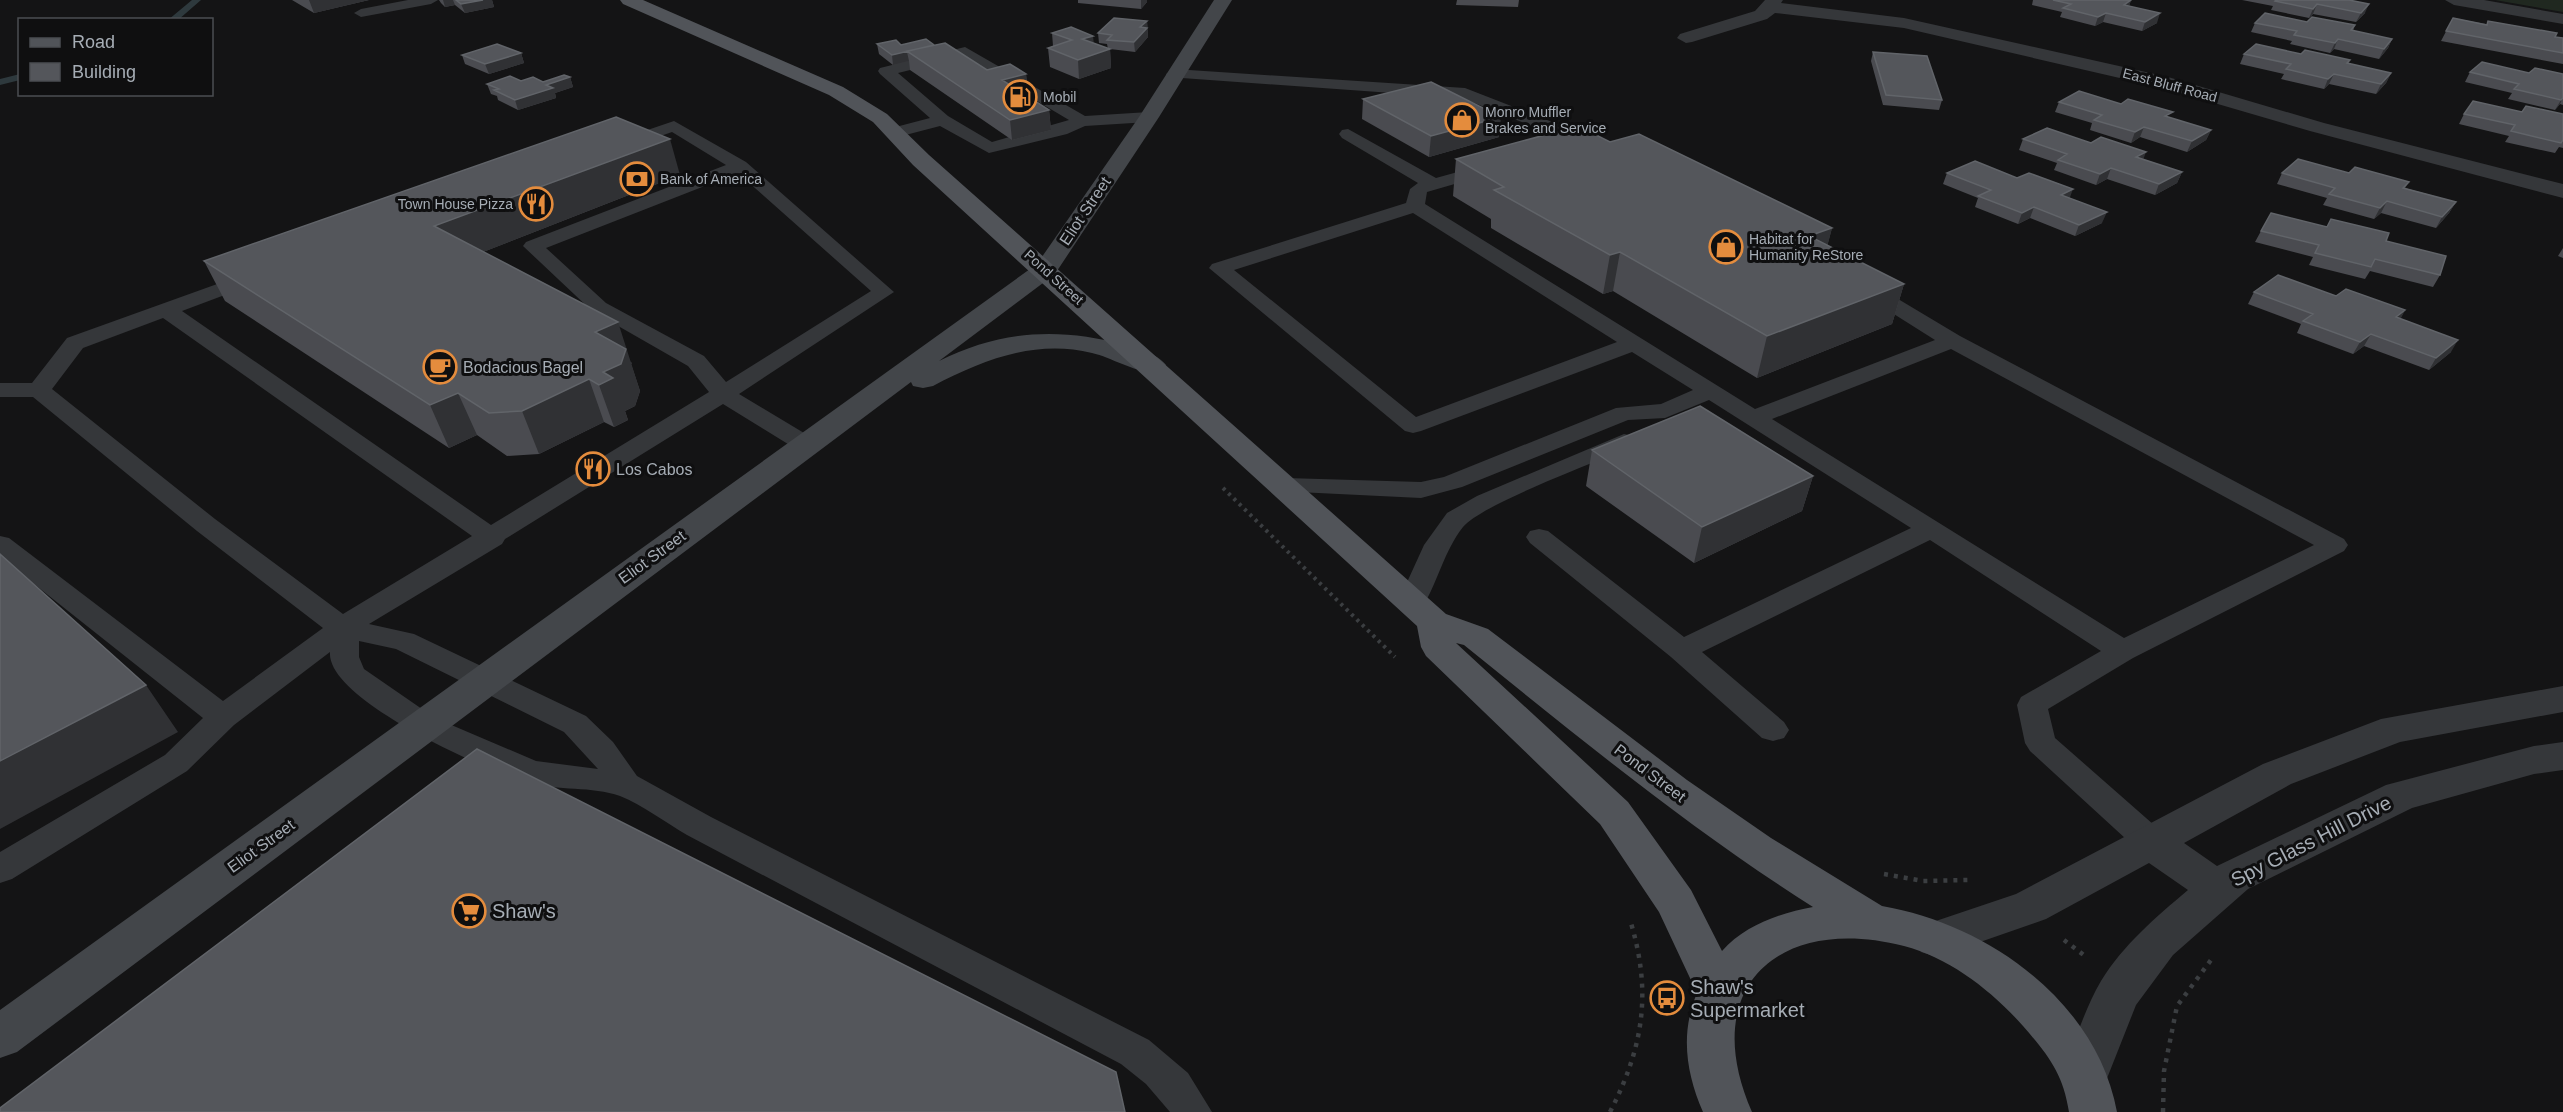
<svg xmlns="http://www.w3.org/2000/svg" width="2563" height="1112" font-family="Arial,sans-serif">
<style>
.green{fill:#202820}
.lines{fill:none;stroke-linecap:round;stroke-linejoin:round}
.stream{fill:#2e393d;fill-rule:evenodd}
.path-far1{stroke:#3b3e41;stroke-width:4;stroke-dasharray:3 4.5;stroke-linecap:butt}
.path{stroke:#3b3e41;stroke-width:4.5;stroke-dasharray:4 6;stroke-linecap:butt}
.lane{fill:#35373a;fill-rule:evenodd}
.street{fill:#35373a;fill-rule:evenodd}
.secondary{fill:#43464a;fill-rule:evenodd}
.primary{fill:#515459;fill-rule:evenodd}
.wall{fill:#4a4b50}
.shaded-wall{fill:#303134}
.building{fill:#54565b;stroke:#616469;stroke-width:1.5}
.labels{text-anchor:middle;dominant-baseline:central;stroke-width:6;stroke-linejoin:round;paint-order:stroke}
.far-street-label{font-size:14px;fill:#a6adb5;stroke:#0f0f10}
.far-poi-label{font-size:14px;fill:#a6adb5;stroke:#0f0f10;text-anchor:start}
.street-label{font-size:16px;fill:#a6adb5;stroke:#0f0f10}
.poi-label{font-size:16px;fill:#a6adb5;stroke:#0f0f10;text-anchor:start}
.near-street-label{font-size:20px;fill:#a6adb5;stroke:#0f0f10}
.near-poi-label{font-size:20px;fill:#a6adb5;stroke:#0f0f10;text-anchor:start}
</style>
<rect width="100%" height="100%" fill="#141415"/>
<!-- green -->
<path class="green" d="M2495 0H2563V12Z"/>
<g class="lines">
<!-- stream -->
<path class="stream" d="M192 0H201L178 20H168Z
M20 74V80L0 85V79Z"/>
<!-- path-far1 -->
<path class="path-far1" d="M1223 488 1395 657"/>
<!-- path -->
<path class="path" d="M1884 874 1923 881 1968 880
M2064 940 2085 956
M1610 1112C1644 1046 1652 991 1630 920
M2163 1112 2164 1071 2177 1006 2211 960"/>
<!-- lane -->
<path class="lane" d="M408 0H438L431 4 361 17 354 13 361 9Z
M965 47 1085 116 1149 112 1157 117 1149 122 1085 126 1067 134 989 153 940 126 894 138 888 137 885 133 888 129 930 118 880 74 878 71 880 68ZM963 57 1069 120 992 142 948 116 898 73Z
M1174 69 1465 88 1588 136 1591 140 1582 145 1576 144 1462 98 1168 77 1166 74Z
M674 121 746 162 894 292 739 394 814 439 817 444 814 449 805 451 796 449 723 404 505 539 502 544 369 624 414 634 586 716 613 742 637 776 711 817 1149 1040 1188 1073 1212 1112H1170L1146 1084 1121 1064 687 835C666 823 643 805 620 796 592 786 558 791 529 783 488 771 326 700 330 652L234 725 187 771 12 879 0 883V852L165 755 203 718 0 557V536L9 538 223 701 323 628 197 531 33 397H0V383H32L67 338 245 274H259L262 278 259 282 182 311 491 525 709 392 688 366 592 311 523 246 526 242 726 165 672 132 621 150 612 145 615 141ZM738 173 871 291 726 382 704 356 606 303 546 248ZM163 318 472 536 343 614 215 519 52 389 83 348ZM359 641 396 649 564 732 598 769 536 761 435 718 364 669 359 657Z
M1348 129 1436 178 1490 163 1496 164 1499 168 1496 172 1427 192 1425 204 1755 409 1935 340 1859 292 1856 288 1859 284H1873L1960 336 2344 539 2348 545 2344 551 2133 658 2048 709 2055 738 2162 832 2167 841 2162 850 2150 854 2138 850 2030 751 2025 743 2017 705 2021 697 2101 651 1930 540 1702 652 1784 722 1789 730 1784 738 1773 741 1762 738 1671 657 1530 543 1526 537 1530 531 1539 529 1548 531 1684 637 1911 528 1709 400 1665 418 1628 420 1462 487 1421 498 1277 491 1273 486 1277 481 1286 478 1421 482 1444 477 1616 408 1661 404 1693 390 1632 352 1421 431 1413 433 1405 431 1209 268 1212 264 1406 203 1410 189 1418 183 1342 138 1339 134 1342 130ZM1413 213 1617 342 1416 417 1234 270ZM1951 349 2314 545 2124 638 1772 419Z
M1624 434 1633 436 1636 441 1633 446C1599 461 1482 504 1463 527 1444 551 1438 582 1422 608L1412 611 1402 608 1398 602 1424 545 1447 513 1477 496Z"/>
<!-- street -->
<path class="street" d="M1765 0H1783L1781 3 1904 18 2168 77 2324 123 2563 184V198L2310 131 2163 88 1904 28 1775 13 1767 19 1692 42 1686 43 1677 38 1680 34 1755 11Z
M2445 0H2484L2563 14V24L2454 5Z
M2563 686V712L2400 742 2291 784 2184 843 2217 866 2386 785 2534 746 2563 742V770L2534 774 2412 808 2248 889 2173 955 2136 1005 2102 1091 2085 1098 2068 1091 2061 1076C2074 1045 2084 1010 2101 981 2124 944 2155 918 2188 890L2149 863 2046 919 1937 957 1921 952 1915 939 1921 926 2016 894 2263 764 2381 719Z"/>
<!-- secondary -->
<path class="secondary" d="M1214 0H1232L1159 117 1055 274 939 361C1001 330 1059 327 1126 345 1138 349 1158 354 1166 365L1162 371C1139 376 1114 358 1092 353 1035 339 983 360 933 386L923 388 913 386 911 382 17 1052 0 1058V1010L1037 264 1139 117Z"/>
<!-- primary -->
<path class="primary" d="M620 0H643L843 87 887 114 929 155 1446 614 1488 629 1687 780 1771 838 1882 906C1988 924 2097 1002 2117 1112H2069C2063 1073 2048 1055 2023 1026 1992 991 1950 958 1904 946 1779 914 1697 987 1752 1112H1703C1686 1073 1680 1033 1697 993L1659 912 1600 824 1426 656 1421 647 1417 626 913 165 873 122 829 95 623 4ZM1456 643 1464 645C1578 737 1690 829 1813 907 1780 913 1745 925 1722 951L1691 890 1628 802Z"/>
</g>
<!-- wall -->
<path class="wall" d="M292 0H369L314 13Z
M439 0H492L494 7 465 13 455 5 445 7 441 3Z
M1078 0H1147V2L1141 9 1078 3Z
M1457 0H1519L1518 7 1456 5Z
M2033 0H2131L2129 6 2157 23 2142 31 2103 22 2095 26 2060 17 2062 12 2032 5Z
M2242 0H2349L2365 13 2356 22 2313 14 2309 18 2271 10 2273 6Z
M2453 18 2563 38V64L2441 41Z
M1147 21 1148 37 1135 52 1110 49 1111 68 1079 79 1050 67 1048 48 1053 46 1052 33 1094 43 1108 49 1107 44 1099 43 1098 33Z
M2307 22 2355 25 2353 31 2392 39 2388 48 2379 59 2334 49 2330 53 2290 44 2292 41 2251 32 2255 23Z
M877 44 934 45 987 70 1026 74 1028 93 1025 94 1049 110 1051 130 1012 140 910 70 909 61 893 65 879 54Z
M1873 52 1942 100 1939 110 1883 105 1871 61Z
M521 53 524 63 489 74 465 64 462 55Z
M2244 54H2301L2350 60 2348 64 2391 73 2386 83 2376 94 2329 84 2324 89 2281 79 2284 74 2240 64Z
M2470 72 2563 74V105L2560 104 2555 110 2508 99 2512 93 2465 82Z
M570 77 573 87 555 93 556 98 518 110 498 100 497 96 491 94 487 84 521 81 543 82Z
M1363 99 1499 137 1429 157 1362 119Z
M2059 102 2170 118 2211 130 2206 140 2187 152 2140 137 2131 143 2090 130 2092 123 2055 112Z
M2522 112 2563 114V148L2559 147 2555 153 2505 142 2509 136 2459 124 2464 114Z
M2023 139 2143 159 2182 172 2177 183 2155 195 2107 179 2096 185 2054 170 2057 163 2019 150Z
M1610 142 1832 228 1827 246 1904 284 1892 324 1757 378 1613 291 1603 294 1491 228V219L1453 196 1456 159Z
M1947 173 2070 198 2102 223 2075 236 2030 218 2018 224 1975 207 1978 198 1943 184Z
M2282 173H2349L2409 182 2405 188 2456 202 2449 213 2436 228 2381 213 2374 219 2323 205 2327 198 2277 184Z
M680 175 483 252 632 363 631 364 640 391 635 406 625 411 628 420 614 427 604 422 539 454 507 456 477 435 449 448 225 301 204 261Z
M2261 231 2386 241 2440 275 2433 287 2370 271 2365 279 2309 265 2313 257 2255 242Z
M2563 248V258L2558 256Z
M2254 292 2336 296 2405 310 2400 319 2451 352 2429 370 2364 346 2353 354 2297 333 2301 324 2248 304Z
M1592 450 1813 476 1802 511 1694 563 1586 486Z"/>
<!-- shaded-wall -->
<path class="shaded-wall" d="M309 0H369L314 13Z
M443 0H453L455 5 445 7Z
M483 0H492L494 7 465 13 461 4Z
M1141 0H1147V2L1141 9Z
M2131 0 2128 10 2124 5Z
M2317 4 2313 14 2309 18 2313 9Z
M2369 4 2365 13 2356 22 2361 13Z
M2106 13 2103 22 2095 26 2098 17Z
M2160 13 2157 23 2142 31 2145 22Z
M1147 21 1148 37 1135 52 1134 42 1140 27Z
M1093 36 1095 54 1082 39Z
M2338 39 2334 49 2330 53 2335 43Z
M2392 39 2388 48 2379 59 2384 49Z
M1110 49 1111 68 1079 79 1078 60Z
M907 52 909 61 893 65 892 55Z
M521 53 524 63 489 74 485 64Z
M2391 73 2386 83 2376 94 2381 84Z
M1026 74 1028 93 1005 99 1002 80Z
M2334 74 2329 84 2324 89 2328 79Z
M570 77 573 87 555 93 556 98 518 110 515 100 546 85Z
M2563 98 2560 104 2555 110 2561 100Z
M1049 110 1051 130 1012 140 1010 120Z
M1501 117 1499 137 1429 157 1431 136Z
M2144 127 2140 137 2131 143 2135 132Z
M2211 130 2206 140 2187 152 2192 141Z
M670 139 680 175 450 265 434 226Z
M2146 152 2142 163 2136 157Z
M2111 168 2107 179 2096 185 2100 174Z
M2182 172 2177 183 2155 195 2159 184Z
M2073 189 2069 200 2061 195Z
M2387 201 2381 213 2374 219 2380 208Z
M2456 202 2449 213 2436 228 2442 217Z
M2034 207 2030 218 2018 224 2022 213Z
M2107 212 2102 223 2075 236 2079 225Z
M1832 228 1822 267 1809 236Z
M1620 252 1613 291 1603 294 1610 255Z
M1904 284 1892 324 1757 378 1767 336Z
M2405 310 2399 322 2396 317Z
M618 322 640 391 635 406 625 411 628 420 614 427 599 385 595 332Z
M2371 334 2364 346 2353 354 2360 342Z
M2458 340 2451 352 2429 370 2436 358Z
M589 379 604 422 539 454 522 411Z
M458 393 477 435 449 448 430 405Z
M1813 476 1802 511 1694 563 1702 527Z
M146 685 178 732 0 829V761Z"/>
<!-- building -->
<path class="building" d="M456 0H483L461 4Z
M2053 0H2131L2124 5 2160 13 2145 22 2106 13 2098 17 2063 8 2071 4Z
M2276 0H2349L2369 4 2361 13 2317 4 2313 9 2275 1Z
M2265 13 2307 22 2312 17 2355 25 2351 30 2392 39 2384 49 2338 39 2335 43 2294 35 2297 31 2255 23Z
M1114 18 1147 21 1140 27 1147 28 1134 42 1107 40 1112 35 1098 33Z
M2453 18 2487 25 2488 21 2557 33 2555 37 2563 38V53L2446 31Z
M1071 27 1093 36 1082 39 1110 49 1078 60 1048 48 1072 40 1052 33Z
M926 39 934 45 892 55 877 44 896 40 901 45Z
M945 43 987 70 1010 64 1026 74 1002 80 1049 110 1010 120 907 51Z
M497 44 521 53 485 64 462 55Z
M2256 44 2301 54 2305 50 2350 60 2347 63 2391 73 2381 84 2334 74 2328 79 2286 69 2291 64 2244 54Z
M1873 52 1927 56 1942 100 1886 95Z
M2482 62 2529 73 2535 68 2563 74V98L2561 100 2514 89 2519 84 2470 72Z
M564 75 570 77 546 85 553 88 515 100 494 90 499 89 487 84 510 76 521 81 533 77 543 82Z
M1431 82 1501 117 1431 136 1363 99Z
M2079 91 2121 104 2128 99 2173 112 2165 116 2211 130 2192 141 2144 127 2135 132 2094 120 2102 115 2059 102Z
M2473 101 2522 112 2526 106 2563 114V140L2561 143 2511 131 2515 125 2464 114Z
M616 117 670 139 434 226 618 322 595 332 626 349 621 364 603 372 613 378 599 385 589 379 522 411 489 413 458 393 430 405 204 261Z
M1578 126 1610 142 1639 134 1832 228 1809 236 1904 284 1767 336 1620 252 1610 255 1494 190 1504 187 1456 159Z
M2047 128 2091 143 2101 137 2146 152 2136 157 2182 172 2159 184 2111 168 2100 174 2058 160 2067 154 2023 139Z
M2298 159 2349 173 2355 167 2409 182 2403 188 2456 202 2442 217 2387 201 2380 208 2329 194 2335 188 2282 173Z
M1975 161 2017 178 2029 173 2073 189 2061 195 2107 212 2079 225 2034 207 2022 213 1978 196 1991 190 1947 173Z
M2271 213 2327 227 2331 219 2389 233 2386 241 2446 256 2440 275 2375 259 2371 267 2315 253 2319 245 2261 231Z
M2278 275 2336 296 2346 289 2405 310 2396 317 2458 340 2436 358 2371 334 2360 342 2303 321 2313 314 2254 292Z
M1700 406 1813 476 1702 527 1592 450Z
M0 554 146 685 0 761Z
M477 749 1116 1072 1125 1112H0V1108Z"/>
<!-- icons -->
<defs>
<g id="fuel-ring" transform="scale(1.725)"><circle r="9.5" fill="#0f0f10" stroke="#e48c3d" stroke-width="1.5"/><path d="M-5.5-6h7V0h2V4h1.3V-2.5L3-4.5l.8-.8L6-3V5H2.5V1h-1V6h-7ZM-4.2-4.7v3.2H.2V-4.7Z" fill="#e48c3d"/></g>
<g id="shop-ring" transform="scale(1.725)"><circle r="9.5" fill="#0f0f10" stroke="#e48c3d" stroke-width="1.5"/><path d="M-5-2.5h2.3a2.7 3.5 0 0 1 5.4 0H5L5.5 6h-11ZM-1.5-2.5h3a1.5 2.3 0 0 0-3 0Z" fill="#e48c3d"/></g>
<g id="bank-ring" transform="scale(1.725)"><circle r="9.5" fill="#0f0f10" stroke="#e48c3d" stroke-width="1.5"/><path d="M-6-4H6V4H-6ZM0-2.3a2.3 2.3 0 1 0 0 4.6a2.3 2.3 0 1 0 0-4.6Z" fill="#e48c3d"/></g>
<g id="restaurant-ring" transform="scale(1.725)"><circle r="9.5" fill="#0f0f10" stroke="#e48c3d" stroke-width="1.5"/><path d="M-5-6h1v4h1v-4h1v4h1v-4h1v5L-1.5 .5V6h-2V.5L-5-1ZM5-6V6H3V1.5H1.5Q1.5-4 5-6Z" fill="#e48c3d"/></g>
<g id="cafe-ring" transform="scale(1.725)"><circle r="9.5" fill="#0f0f10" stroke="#e48c3d" stroke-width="1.5"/><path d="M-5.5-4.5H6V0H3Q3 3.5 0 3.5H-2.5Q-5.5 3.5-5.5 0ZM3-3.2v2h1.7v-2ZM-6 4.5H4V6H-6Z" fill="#e48c3d"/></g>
<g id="supermarket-ring" transform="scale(1.725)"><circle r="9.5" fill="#0f0f10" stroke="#e48c3d" stroke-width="1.5"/><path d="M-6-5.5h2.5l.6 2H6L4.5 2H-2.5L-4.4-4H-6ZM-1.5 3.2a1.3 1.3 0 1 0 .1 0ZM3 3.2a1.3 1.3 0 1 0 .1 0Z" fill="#e48c3d"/></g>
<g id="bus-ring" transform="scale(1.725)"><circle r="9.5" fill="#0f0f10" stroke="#e48c3d" stroke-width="1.5"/><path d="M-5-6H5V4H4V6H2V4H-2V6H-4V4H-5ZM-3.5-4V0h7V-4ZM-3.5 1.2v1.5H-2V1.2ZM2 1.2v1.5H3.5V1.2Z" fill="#e48c3d"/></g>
</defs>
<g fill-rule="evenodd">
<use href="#fuel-ring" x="1020" y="97"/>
<use href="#shop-ring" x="1462" y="120"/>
<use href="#bank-ring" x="637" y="179"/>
<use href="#restaurant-ring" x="536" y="204"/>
<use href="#shop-ring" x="1726" y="247"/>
<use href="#cafe-ring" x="440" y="367"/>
<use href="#restaurant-ring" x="593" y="469"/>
<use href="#supermarket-ring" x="469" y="911"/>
<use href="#bus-ring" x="1667" y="998"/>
</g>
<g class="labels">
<!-- far-street labels -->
<g class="far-street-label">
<text transform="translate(2170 85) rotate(15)">East Bluff Road</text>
<text transform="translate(1054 277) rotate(42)">Pond Street</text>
</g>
<!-- far-poi labels -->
<g class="far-poi-label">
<text x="1043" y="97">Mobil</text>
<text x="1485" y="112">Monro Muffler<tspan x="1485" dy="16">Brakes and Service</tspan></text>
<text x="660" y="179">Bank of America</text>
<text x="513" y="204" text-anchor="end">Town House Pizza</text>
<text x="1749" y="239">Habitat for<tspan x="1749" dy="16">Humanity ReStore</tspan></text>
</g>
<!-- street labels -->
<g class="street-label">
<text transform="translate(1085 211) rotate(-56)">Eliot Street</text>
<text transform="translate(652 557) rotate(-36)">Eliot Street</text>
<text transform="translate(1650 773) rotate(37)">Pond Street</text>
<text transform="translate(261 846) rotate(-36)">Eliot Street</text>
</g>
<!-- poi labels -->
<g class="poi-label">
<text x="463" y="367">Bodacious Bagel</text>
<text x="616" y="469">Los Cabos</text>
</g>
<!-- near-street labels -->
<g class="near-street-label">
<text transform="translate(2311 841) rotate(-27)">Spy Glass Hill Drive</text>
</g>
<!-- near-poi labels -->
<g class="near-poi-label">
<text x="492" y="911">Shaw's</text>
<text x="1690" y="987">Shaw's<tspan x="1690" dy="23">Supermarket</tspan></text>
</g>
</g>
<!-- legend -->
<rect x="18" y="18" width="195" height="78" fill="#0f0f10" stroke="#4b4e52" stroke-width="1.5"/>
<rect x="30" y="38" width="30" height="9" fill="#515459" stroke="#4b4e52" stroke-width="1.5"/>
<text x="72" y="48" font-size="18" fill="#a6adb5">Road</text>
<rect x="30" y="63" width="30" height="18" fill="#54565b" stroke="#4b4e52" stroke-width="1.5"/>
<text x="72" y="78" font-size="18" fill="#a6adb5">Building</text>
</svg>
